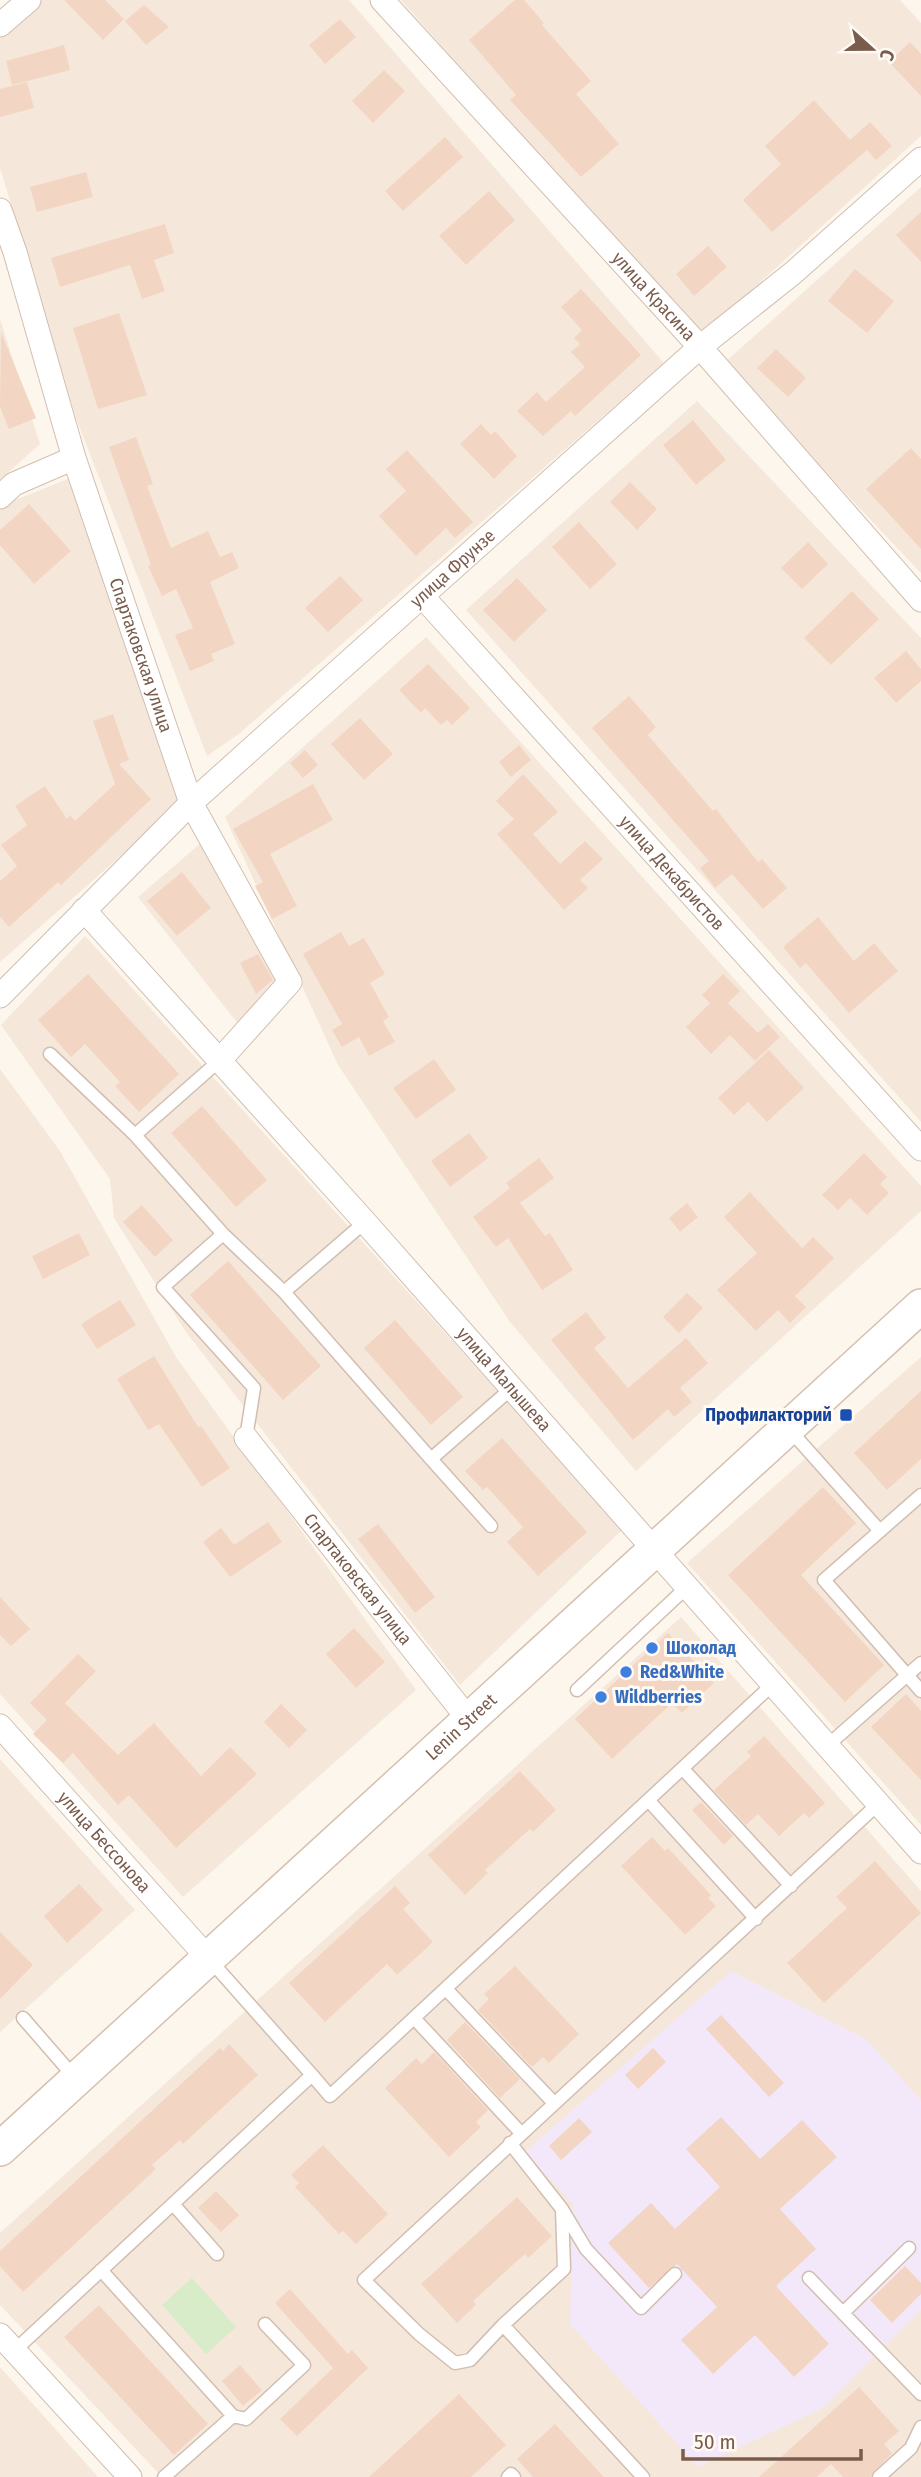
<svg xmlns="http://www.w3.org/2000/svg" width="921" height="2477" font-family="'Fira Sans Condensed',sans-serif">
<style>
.residential{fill:#f5e8da}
.education{fill:#f3e8fa}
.green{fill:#d8ecc9}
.building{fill:#f3d5c3}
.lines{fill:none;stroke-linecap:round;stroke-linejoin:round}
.service-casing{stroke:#d1beb0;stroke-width:15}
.minor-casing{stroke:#d1beb0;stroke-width:25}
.secondary-casing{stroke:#d6c0b0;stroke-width:36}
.service{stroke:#fff;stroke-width:12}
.minor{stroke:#fff;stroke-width:23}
.secondary{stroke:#fff;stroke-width:33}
.transit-dot{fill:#1a4fb4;stroke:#fffaf3;stroke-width:2.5}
.shop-dot{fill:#3f7fe0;stroke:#fffaf3;stroke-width:2.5}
.labels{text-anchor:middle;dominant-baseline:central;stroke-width:6;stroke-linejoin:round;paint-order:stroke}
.street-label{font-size:18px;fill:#7a5c4d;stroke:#fffaf3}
.transit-label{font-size:18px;font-weight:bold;fill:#164399;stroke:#fffaf3;text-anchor:end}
.shop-label{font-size:18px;font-weight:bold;fill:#366cbe;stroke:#fffaf3;text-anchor:start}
</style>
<rect width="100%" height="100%" fill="#fdf6ec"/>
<!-- residential -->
<path class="residential" d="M40 0H349L664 363 240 733 207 756 76 418 0 168V34Z
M401 0H900L921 23V136L699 338Z
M921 187V573L723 364Z
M0 319 40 444 0 480Z
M697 401 921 638V1122L466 610Z
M68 479 181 803 0 962V510L8 503Z
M426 637 921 1186V1211L636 1471 510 1322 338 1065 225 817Z
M209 836 281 983 239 1025 138 897Z
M85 936 623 1529 460 1685 186 1332 114 1218 110 1179 1 1025Z
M0 1069 60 1151 176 1357 416 1690 183 1897 0 1694Z
M921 1357V1825L687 1563Z
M681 1617 921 1891V2477H162L0 2305V2233Z
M0 1759 135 1910 0 2032Z
M0 2367 98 2477H0Z"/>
<!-- education -->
<path class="education" d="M731 1971 866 2039 921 2100V2310L823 2408 698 2467 570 2324 573 2204 525 2152Z"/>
<!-- green -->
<path class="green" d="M192 2278 236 2327 206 2354 162 2305Z"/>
<!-- building -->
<path class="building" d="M64 0H105L124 19 103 40Z
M515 0H524L544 23 542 25 591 81 576 94 619 144 581 177 510 100 516 95 469 40Z
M144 5 169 27 146 45 125 21Z
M340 19 356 37 325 64 309 45Z
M910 42 921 54V96L889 62Z
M64 45 70 70 12 85 6 61Z
M384 70 405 91 373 123 352 101Z
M27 82 34 108 0 117V89Z
M814 100 850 140 870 122 892 146 876 160 867 150 772 232 743 200 781 164 765 146Z
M445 137 463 157 403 211 385 191Z
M86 172 93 197 37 212 30 187Z
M489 191 515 220 466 265 439 236Z
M921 212V262L896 235Z
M165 224 174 253 154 260 165 291 142 299 130 265 60 287 51 258Z
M708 246 727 267 694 296 676 274Z
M855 269 894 301 867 333 828 301Z
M581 289 641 355 575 416 571 411 543 436 517 411 537 392 546 402 585 367 571 352 580 344 574 338 582 330 561 307Z
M119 313 147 395 98 409 73 328Z
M1 332 36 418 9 429 0 407Z
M776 349 806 378 788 397 757 368Z
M693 420 726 460 696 485 663 445Z
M481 424 491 435 495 431 517 456 494 479 460 444Z
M136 437 153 484 147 486 171 548 208 531 220 557 232 552 239 568 210 582 235 644 211 654 214 661 190 671 175 635 193 628 176 589 162 596 148 566 151 565 109 447Z
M911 448 921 459V549L866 489Z
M407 450 473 522 455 538 446 528 416 556 379 516 406 491 386 469Z
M630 482 657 509 637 530 610 502Z
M29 504 71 551 34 584 0 545V530Z
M579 522 617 564 590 589 552 547Z
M808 542 828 564 802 589 781 568Z
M340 576 363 600 328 632 305 608Z
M517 578 547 610 514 642 483 610Z
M852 591 879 619 831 665 804 638Z
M906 651 921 669V681L896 703 874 678Z
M428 664 470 708 452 725 447 720 441 725 425 708 421 713 399 690Z
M629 696 656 727 648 735 713 811 716 809 758 862 762 859 787 888 763 909 732 874 715 888 700 868 709 861 592 728Z
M113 714 129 760 119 764 151 799 61 885 58 882 9 927 0 917V881L17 866 1 845 27 825 15 806 45 786 67 819 70 815 75 821 115 784 93 721Z
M360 718 393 754 364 780 331 744Z
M519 745 531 760 511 777 499 762Z
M305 750 318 765 303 778 290 763Z
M523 774 558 812 533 834 560 864 585 841 603 859 580 880 588 888 564 910 497 834 514 819 496 801Z
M313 784 333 820 270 854 297 906 272 919 255 886 263 882 233 829Z
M182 872 211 908 177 936 147 901Z
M818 917 854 961 874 943 898 971 849 1013 806 963 800 968 783 947Z
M341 932 349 946 364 938 385 974 370 983 389 1017 383 1021 395 1042 369 1056 359 1037 342 1047 332 1030 342 1024 303 954Z
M258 954 273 980 256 994 240 963Z
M88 974 179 1074 139 1112 115 1086 120 1082 85 1044 71 1057 38 1020Z
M723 974 740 991 728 1003 758 1033 768 1024 780 1037 755 1061 730 1035 711 1054 686 1027 710 1003 702 995Z
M769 1050 804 1088 767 1122 748 1102 734 1115 718 1098Z
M434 1059 456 1090 416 1119 393 1088Z
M202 1106 267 1180 236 1207 171 1133Z
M469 1133 488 1158 450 1187 431 1161Z
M864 1153 887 1177 880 1184 889 1193 867 1215 850 1198 838 1210 822 1195Z
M539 1158 554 1178 520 1203 545 1236 550 1233 573 1270 542 1290 508 1238 496 1247 473 1217 510 1188 506 1183Z
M750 1192 802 1248 813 1237 834 1258 795 1296 806 1307 790 1323 778 1310 756 1331 717 1290 757 1253 724 1217Z
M687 1203 698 1217 680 1232 669 1218Z
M142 1205 173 1240 155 1257 123 1222Z
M79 1233 90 1255 43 1279 32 1256Z
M228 1261 321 1366 283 1400 190 1295Z
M687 1293 703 1308 679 1333 663 1317Z
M120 1300 136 1325 97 1349 81 1324Z
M586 1312 606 1338 594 1348 628 1388 686 1338 708 1363 680 1388 692 1402 674 1417 668 1409 633 1440 551 1340Z
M395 1320 463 1397 431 1425 364 1348Z
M154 1356 198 1427 201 1426 230 1468 202 1487 159 1424 148 1430 117 1379Z
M921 1391V1459L887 1490 854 1453Z
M502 1438 587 1532 538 1576 507 1542 523 1527 487 1487 483 1490 465 1471Z
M823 1487 856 1523 801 1575 884 1665 845 1702 728 1575Z
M268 1522 282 1542 230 1577 203 1542 221 1528 234 1545Z
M378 1524 435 1597 415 1613 358 1539Z
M0 1597 30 1629 11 1646 0 1635Z
M354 1628 385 1662 356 1688 326 1654Z
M668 1633 714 1683 682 1713 672 1703 612 1759 575 1719Z
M78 1654 96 1671 65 1703 118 1755 154 1723 201 1776 230 1747 257 1774 176 1848 129 1795 118 1805 73 1753 63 1763 33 1734 47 1720 30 1703Z
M906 1694 921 1711V1780L871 1727Z
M281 1704 307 1730 289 1748 264 1722Z
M764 1736 825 1803 809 1818 804 1813 779 1836 758 1814 746 1825 714 1790 751 1756 747 1752Z
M520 1771 556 1810 533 1832 530 1829 485 1870 488 1873 465 1895 428 1855Z
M701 1802 733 1836 724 1845 692 1810Z
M652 1837 665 1851 668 1848 711 1895 708 1898 716 1906 685 1935 621 1866Z
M875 1861 921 1913 824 2003 787 1963 847 1908 836 1897Z
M79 1884 103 1910 67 1943 44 1916Z
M395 1886 410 1903 403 1909 433 1942 397 1975 387 1964 325 2022 289 1983Z
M0 1932 33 1965 0 1999Z
M515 1966 579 2034 549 2063 543 2057 532 2067 478 2010 489 1999 484 1994Z
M721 2015 784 2083 769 2097 706 2029Z
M465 2022 520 2079 500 2098 447 2040Z
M229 2044 258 2075 183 2144 180 2140 152 2165 156 2169 23 2292 0 2266V2251L220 2048 223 2051Z
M653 2048 666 2062 638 2089 625 2075Z
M434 2052 488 2110 476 2122 481 2127 449 2157 385 2088 416 2058 422 2064Z
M721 2117 760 2159 802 2120 837 2157 780 2209 816 2249 776 2286 829 2344 794 2377 755 2335 713 2374 681 2340 717 2307 677 2264 649 2288 608 2243 651 2203 675 2229 720 2187 686 2149Z
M579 2118 592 2132 561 2160 549 2146Z
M323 2145 388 2214 356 2244 343 2231 339 2234 295 2187 299 2183 291 2175Z
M216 2191 239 2215 221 2232 198 2208Z
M517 2197 552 2236 528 2258 525 2254 473 2301 476 2305 457 2323 421 2284Z
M905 2266 921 2283V2294L892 2323 870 2300Z
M290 2289 348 2354 352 2350 368 2368 297 2436 280 2419 333 2368 275 2303Z
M99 2305 208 2424 174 2455 64 2337Z
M240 2365 262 2390 243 2406 222 2381Z
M859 2387 899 2431 884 2444 892 2453 870 2477H843L831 2464 817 2477H759Z
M459 2394 506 2445 471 2477H369Z
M555 2424 604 2477H533L517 2459Z"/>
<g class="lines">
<!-- service casing -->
<g class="service-casing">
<path id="service" d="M50 1054 135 1135
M220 1060 135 1135 223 1234 163 1287 254 1388 246 1438
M223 1234 284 1292 431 1459
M284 1292 365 1222
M788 1428 880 1531
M921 1495 824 1580 921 1691
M491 1526 431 1459 512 1388
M577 1690 687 1587
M827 1746 921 1663
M683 1769 791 1886
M649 1801 756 1919
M210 1960 312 2075
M446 1989 554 2103
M23 2018 76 2079
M414 2018 521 2133
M173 2204 217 2254
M562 2209 586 2249 641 2308 675 2274
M101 2270 233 2416 246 2419 304 2365 265 2324
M809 2278 921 2394
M843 2313 909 2248
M503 2325 564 2269 562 2209 510 2143
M14 2351 312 2075 330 2096 773 1684
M164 2477 233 2416
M508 2477 511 2474 514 2477
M643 2477 503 2325 470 2360 455 2363 419 2334 364 2280 878 1804
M879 2477 911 2448 921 2427"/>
</g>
<!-- minor casing -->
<g class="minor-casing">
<g id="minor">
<path id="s1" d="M382 0 700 347 921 600"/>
<path d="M0 25 29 0"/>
<path id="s2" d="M0 210 15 252 74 458 191 803 290 982 220 1060"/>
<path d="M0 497 14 484 74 458"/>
<path id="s3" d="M422 596 921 1149"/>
<path id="s4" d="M84 910 365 1222 921 1852"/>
<path id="s5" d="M0 996 191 803 700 347 793 273 921 159"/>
<path id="s6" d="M246 1438 470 1721"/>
<path id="s7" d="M0 1726 208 1958"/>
<path d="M0 2335 130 2477"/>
</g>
</g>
<!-- secondary casing -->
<g class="secondary-casing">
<g id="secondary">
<path id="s8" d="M0 2149 921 1306"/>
</g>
</g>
<!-- service -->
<use href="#service" class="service"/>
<!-- minor -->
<use href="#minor" class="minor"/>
<!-- secondary -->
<use href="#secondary" class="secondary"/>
</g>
<!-- markers -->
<rect class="transit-dot" x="839" y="1408" width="14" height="14" rx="3.5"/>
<g class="shop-dot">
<circle cx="652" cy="1648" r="7"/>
<circle cx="626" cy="1672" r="7"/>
<circle cx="601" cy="1697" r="7"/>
</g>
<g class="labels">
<!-- street labels -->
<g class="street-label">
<text stroke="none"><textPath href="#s1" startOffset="402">улица Красина</textPath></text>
<text stroke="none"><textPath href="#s5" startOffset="623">улица Фрунзе</textPath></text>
<text stroke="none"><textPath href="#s2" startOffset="467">Спартаковская улица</textPath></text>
<text stroke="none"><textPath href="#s3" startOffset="373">улица Декабристов</textPath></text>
<text stroke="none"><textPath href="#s4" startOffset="630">улица Малышева</textPath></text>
<text stroke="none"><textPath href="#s6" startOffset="180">Спартаковская улица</textPath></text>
<text stroke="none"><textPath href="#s8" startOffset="625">Lenin Street</textPath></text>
<text stroke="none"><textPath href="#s7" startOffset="156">улица Бессонова</textPath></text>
</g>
<!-- transit labels -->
<g class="transit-label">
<text x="832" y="1415">Профилакторий</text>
</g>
<!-- shop labels -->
<g class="shop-label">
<text x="666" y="1648">Шоколад</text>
<text x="640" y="1672">Red&amp;White</text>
<text x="615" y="1697">Wildberries</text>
</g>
</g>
<!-- north arrow -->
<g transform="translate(872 49) rotate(111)" stroke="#fffaf3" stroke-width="5" paint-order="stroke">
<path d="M0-5L12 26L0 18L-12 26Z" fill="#7a5c4d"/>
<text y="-10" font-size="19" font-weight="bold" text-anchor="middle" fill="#7a5c4d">С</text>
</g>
<!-- scale -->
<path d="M683 2449v10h178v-10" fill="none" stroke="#7a5c4d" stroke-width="3.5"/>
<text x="694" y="2449" font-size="21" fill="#7a5c4d" stroke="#fffaf3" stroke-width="5" paint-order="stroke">50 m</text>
</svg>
